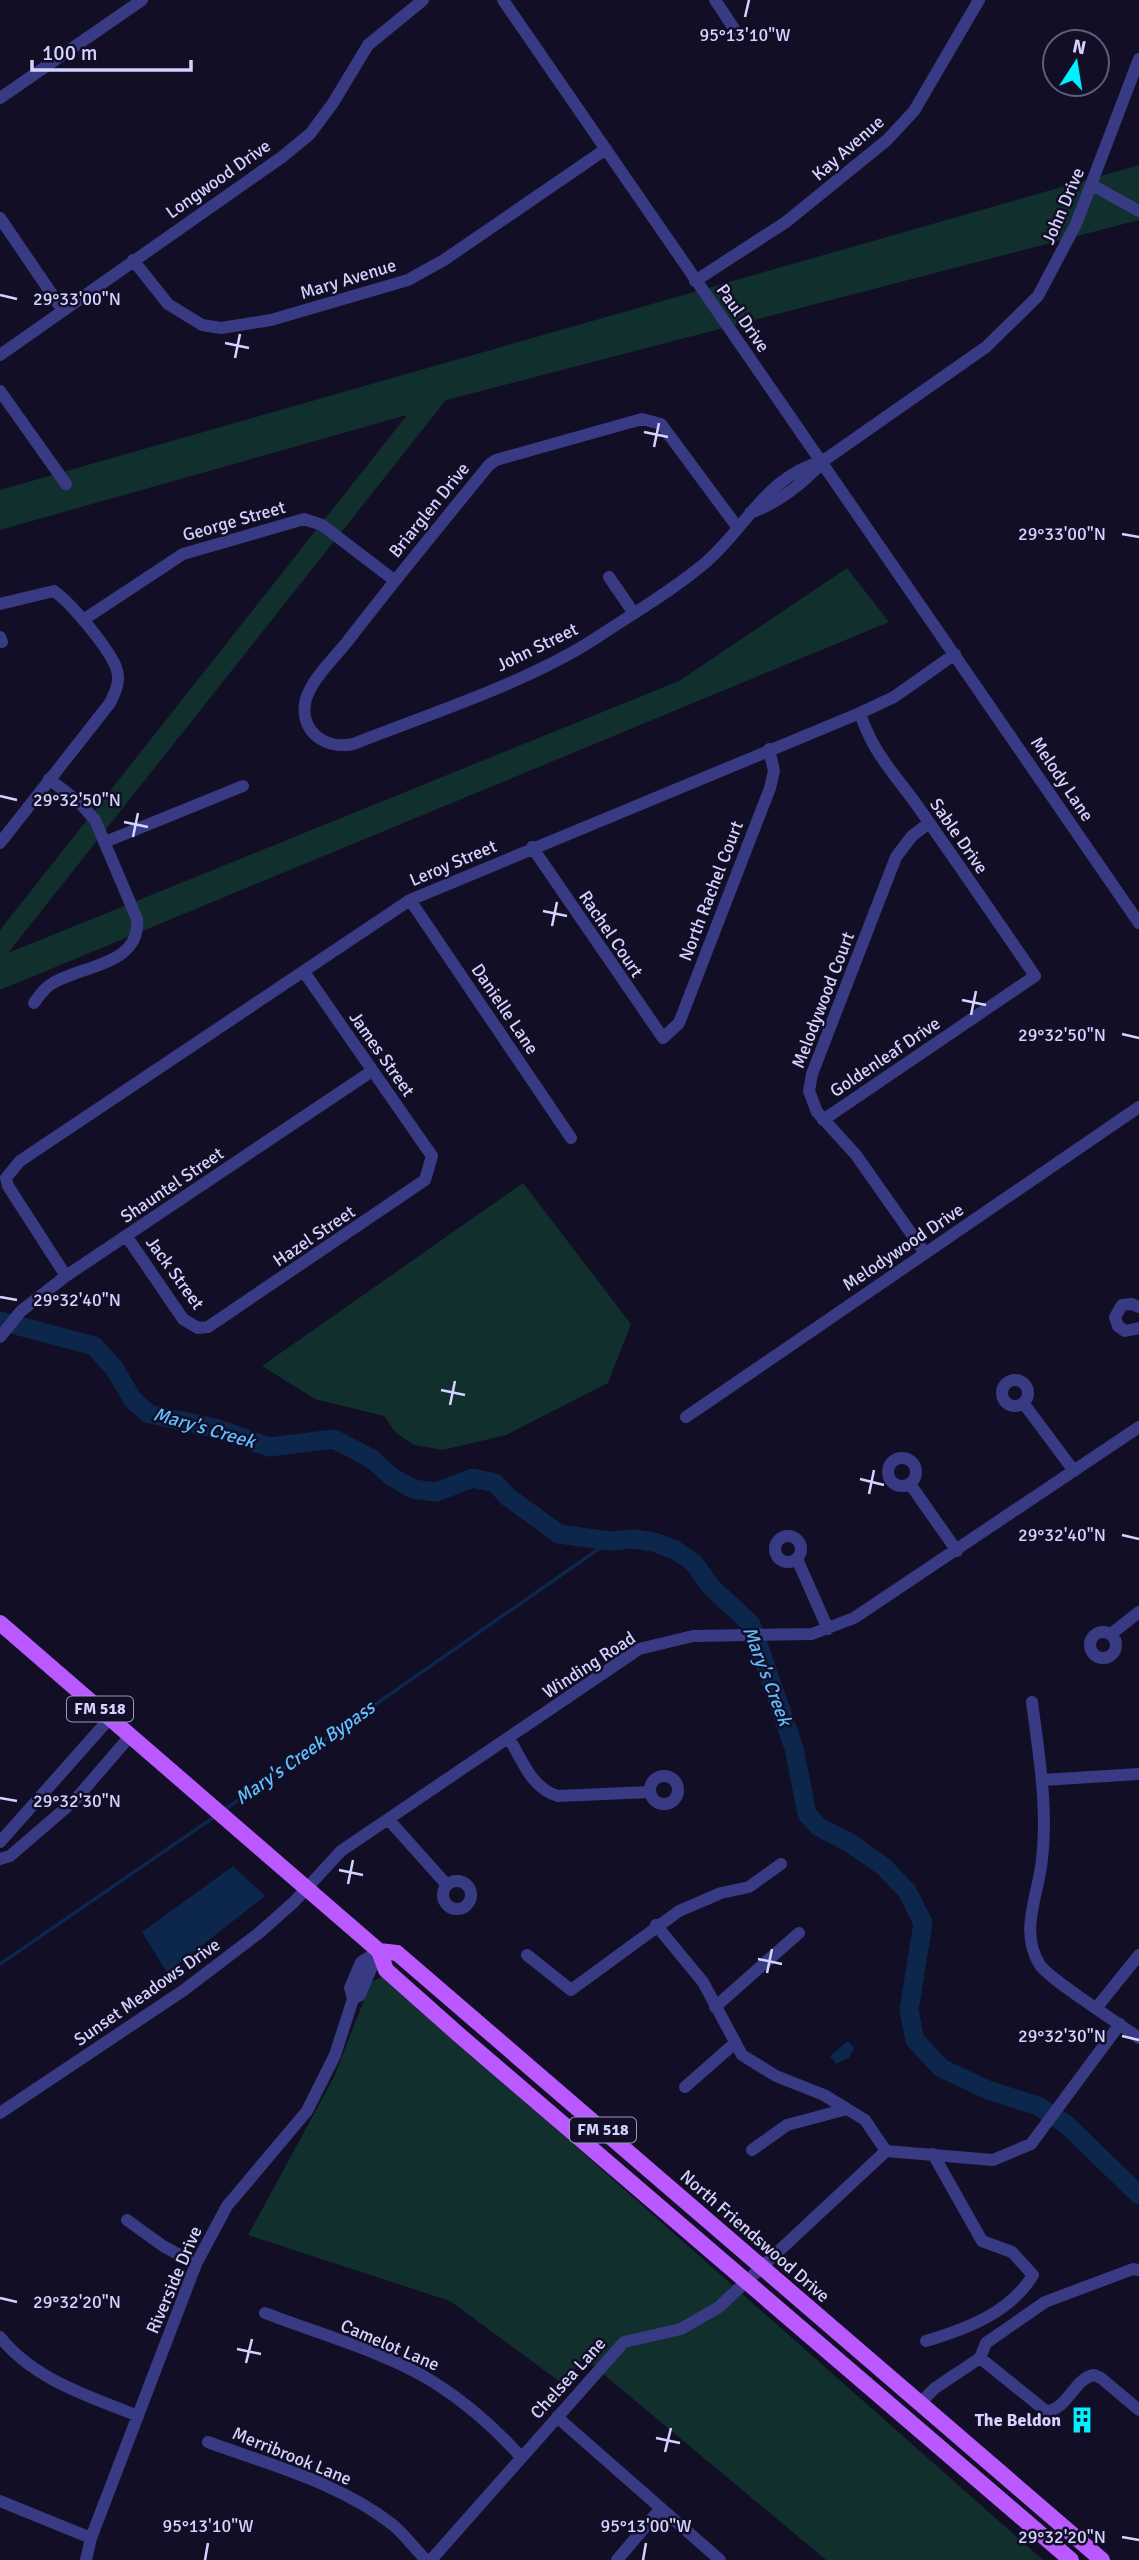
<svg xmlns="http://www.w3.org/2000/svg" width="1139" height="2560" font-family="Signika,sans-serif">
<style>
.green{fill:#112f2c}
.water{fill:#0c274b}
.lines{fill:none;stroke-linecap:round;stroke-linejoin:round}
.stream{stroke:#0c274b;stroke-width:3.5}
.river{stroke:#0c274b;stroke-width:19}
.minor{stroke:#393a84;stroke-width:12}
.major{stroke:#b959ff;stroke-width:16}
.ticks{fill:none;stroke:#d5d2ff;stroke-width:2.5}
.labels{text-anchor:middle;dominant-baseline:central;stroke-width:5;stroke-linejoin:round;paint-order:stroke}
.shield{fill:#110e25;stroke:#9a97be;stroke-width:2}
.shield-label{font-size:16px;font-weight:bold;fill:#d5d2ff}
.street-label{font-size:18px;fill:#d5d2ff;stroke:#110e25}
.poi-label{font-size:18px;font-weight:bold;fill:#d5d2ff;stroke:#110e25;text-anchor:end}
.water-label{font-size:19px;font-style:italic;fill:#60beff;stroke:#110e25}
.ticks-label{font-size:18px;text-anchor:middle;fill:#d5d2ff;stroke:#110e25;stroke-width:5;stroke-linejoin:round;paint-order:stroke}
</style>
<rect width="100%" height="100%" fill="#110e25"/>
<!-- green -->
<path class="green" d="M1139 165V220L446 400 8 953 679 681 847 568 889 622 0 990V930L407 415 0 530V490Z
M523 1183 631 1324 608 1383 506 1435 443 1450 414 1445 396 1433 384 1416 315 1399 262 1366Z
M383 1976 1043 2560H826L584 2358 563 2384 450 2301 248 2235 334 2077 371 1982Z"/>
<!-- water -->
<path class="water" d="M233 1866 265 1896 167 1973 142 1932Z
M848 2041 854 2048 849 2058 836 2064 830 2056Z"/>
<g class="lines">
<!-- stream -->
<path class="stream" d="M224 1810 610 1541
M0 1964 214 1817"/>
<!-- river -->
<path class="river" d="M0 1321 94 1346 114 1368 133 1400 149 1414 215 1428 269 1447 334 1439 372 1459 392 1477 413 1489 436 1492 473 1478 495 1483 508 1497 559 1534 610 1541 633 1539 654 1542 675 1550 694 1563 711 1587 751 1624 794 1748 807 1814 819 1827 850 1843 884 1867 907 1891 923 1923 909 2010 915 2040 941 2068 988 2090 1038 2106 1067 2125 1139 2195"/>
<!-- minor -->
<path class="minor" d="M503 0 1139 923
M715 0 735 30
M0 98 142 0
M1092 185 1139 211
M0 218 62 309
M133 260 168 304 202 325 221 328 271 320 408 280 444 260 606 149
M695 281 786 222 887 140 914 111 979 0
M0 355 282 157 310 134 333 103 368 45 423 0
M0 391 66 484
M750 513C778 503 804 483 823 461L986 347 1038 296 1076 224 1139 59
M738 528 661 424 642 419 496 460 489 465C441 524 393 582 347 642 334 658 312 679 306 699 298 730 324 750 353 744 429 714 529 682 596 638 632 614 672 591 705 563 747 527 766 476 823 461
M609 577 633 612
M0 604 54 591C72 604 107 646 116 667 121 680 116 691 110 703L0 843
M83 620 183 554 304 519 322 525 394 580
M0 637 2 642
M105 842 243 786
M532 847 663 1038 679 1023 770 788 774 771 769 749
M410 900 571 1138
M34 1003C40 995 45 987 53 983 83 965 141 965 137 919L95 820 79 802 49 779
M823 1120 1035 976C997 920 958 864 919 808 895 774 873 754 860 713
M127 1237 183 1319 198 1328 208 1327 425 1180 432 1156 304 972
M925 1253 856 1155 817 1112 809 1091 812 1074 896 857 912 836 929 823
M66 1276 8 1186 6 1178 20 1161 410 900 860 713 894 697 955 654
M1139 1307 1132 1304 1122 1305 1115 1317 1118 1326 1125 1331 1139 1328
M0 1337 21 1311 66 1276 372 1071
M1002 1393a13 13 0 1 1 26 0a13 13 0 1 1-26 0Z
M1024 1404 1074 1471
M686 1417 1139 1107
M888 1472a14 14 0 1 1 28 0a14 14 0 1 1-28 0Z
M910 1484 957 1551
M775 1549a13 13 0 1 1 26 0a13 13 0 1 1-26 0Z
M797 1559 828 1629
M1090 1645a13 13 0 1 1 26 0a13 13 0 1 1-26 0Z
M1111 1634 1139 1612
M1032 1702C1039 1756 1049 1812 1041 1867 1036 1900 1020 1934 1040 1965 1049 1979 1120 2024 1139 2038
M509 1738C522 1760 532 1789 558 1796L650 1792
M650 1790a14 14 0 1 1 28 0a14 14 0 1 1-28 0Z
M1043 1780 1139 1774
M388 1819 447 1885
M0 1842 110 1718
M0 1859 10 1856 75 1800 131 1735
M443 1895a14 14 0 1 1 28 0a14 14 0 1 1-28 0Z
M656 1925 703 1982 742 2055 776 2076 824 2095 847 2109
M527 1955 571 1990 679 1911 721 1893 749 1887 781 1864
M353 1999 360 1995 378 1952
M715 2007 799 1933
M1097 2007 1139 1955
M685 2087 735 2043
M0 2113 184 1990 259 1933 294 1902 341 1851 639 1649 693 1636 812 1634 854 1618 1139 1427
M752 2150 787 2125 847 2109 865 2120 886 2151
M127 2220 163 2246 196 2264
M265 2313C319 2334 386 2352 435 2383 468 2404 495 2428 521 2457
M0 2337C34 2380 89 2396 138 2416
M926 2341C966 2329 1010 2313 1033 2275L1012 2252 982 2241 933 2154
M980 2358 1046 2411C1068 2410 1073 2379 1094 2375L1101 2378 1139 2410
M920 2403 935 2388 980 2358 986 2343 1045 2302 1133 2269 1139 2270
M557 2417 720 2560
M208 2442C270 2465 340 2483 393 2525 405 2535 415 2549 426 2560
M0 2501 91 2538
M86 2560 91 2538 196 2264 227 2206 307 2111 335 2055 353 1999 350 1988 361 1962 379 1951
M431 2560 624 2342 681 2329 719 2307 886 2151 993 2160 1031 2144 1120 2024
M617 2560 661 2508"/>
<!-- major -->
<path class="major" d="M0 1623 379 1951 386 1970 458 2034 1071 2560
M379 1951 397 1953 1102 2560"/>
</g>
<!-- ticks -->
<path class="ticks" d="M745 17 749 0M0 295 17 299M225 343 249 348M235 358 240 334M644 432 668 437M654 447 659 423M1122 534 1139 537M0 796 17 800M124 822 148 827M133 837 138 813M543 911 567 916M552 926 557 902M962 1000 986 1005M971 1015 976 991M1122 1034 1139 1038M0 1297 17 1300M441 1390 465 1395M450 1405 455 1381M860 1479 884 1485M869 1494 874 1470M1122 1535 1139 1539M0 1798 17 1801M339 1870 363 1875M348 1884 353 1860M758 1959 782 1964M767 1973 772 1949M1122 2036 1139 2040M0 2298 17 2302M237 2349 261 2354M246 2363 252 2339M656 2438 680 2443M665 2452 671 2428M1122 2537 1139 2540M205 2560 208 2543M643 2560 646 2543"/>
<!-- icons -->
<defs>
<g id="building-bare" transform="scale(2.1)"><path d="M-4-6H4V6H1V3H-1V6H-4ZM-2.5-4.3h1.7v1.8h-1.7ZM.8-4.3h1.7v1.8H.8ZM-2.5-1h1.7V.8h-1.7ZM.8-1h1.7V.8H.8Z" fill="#00f1fd" stroke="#110e25" stroke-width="2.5" paint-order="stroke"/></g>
</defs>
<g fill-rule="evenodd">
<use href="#building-bare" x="1082" y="2420"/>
</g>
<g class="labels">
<!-- shield labels -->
<g class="shield">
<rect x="67" y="1696.5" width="66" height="25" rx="5"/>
<rect x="570" y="2117.5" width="66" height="25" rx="5"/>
</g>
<g class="shield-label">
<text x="100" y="1709">FM 518</text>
<text x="603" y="2130">FM 518</text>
</g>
<!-- street labels -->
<g class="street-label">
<text transform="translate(848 148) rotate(-41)">Kay Avenue</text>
<text transform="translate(218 179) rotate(-35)">Longwood Drive</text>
<text transform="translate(1063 206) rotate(-67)">John Drive</text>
<text transform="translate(348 279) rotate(-17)">Mary Avenue</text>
<text transform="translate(743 318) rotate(55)">Paul Drive</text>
<text transform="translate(429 510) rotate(-51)">Briarglen Drive</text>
<text transform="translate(234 521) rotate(-16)">George Street</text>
<text transform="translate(537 647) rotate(-26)">John Street</text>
<text transform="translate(1062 779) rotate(56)">Melody Lane</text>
<text transform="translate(959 836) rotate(55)">Sable Drive</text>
<text transform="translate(453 863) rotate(-23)">Leroy Street</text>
<text transform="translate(711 891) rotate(-69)">North Rachel Court</text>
<text transform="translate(611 934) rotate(56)">Rachel Court</text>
<text transform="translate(823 1000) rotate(-69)">Melodywood Court</text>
<text transform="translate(505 1009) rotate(56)">Danielle Lane</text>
<text transform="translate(382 1054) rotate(55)">James Street</text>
<text transform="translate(885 1057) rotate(-34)">Goldenleaf Drive</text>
<text transform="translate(172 1185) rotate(-34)">Shauntel Street</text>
<text transform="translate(314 1236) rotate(-34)">Hazel Street</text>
<text transform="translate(903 1247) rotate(-34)">Melodywood Drive</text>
<text transform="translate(175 1273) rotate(54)">Jack Street</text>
<text transform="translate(589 1665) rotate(-33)">Winding Road</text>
<text transform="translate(147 1992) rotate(-35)">Sunset Meadows Drive</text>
<text transform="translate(755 2236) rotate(41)">North Friendswood Drive</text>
<text transform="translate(174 2280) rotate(-67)">Riverside Drive</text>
<text transform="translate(390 2345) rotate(23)">Camelot Lane</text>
<text transform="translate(568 2378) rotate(-48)">Chelsea Lane</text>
<text transform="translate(292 2456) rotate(22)">Merribrook Lane</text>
</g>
<!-- poi labels -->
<g class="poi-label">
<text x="1061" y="2420">The Beldon</text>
</g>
<!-- water labels -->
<g class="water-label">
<text transform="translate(204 1428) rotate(16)">Mary's Creek</text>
<text transform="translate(767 1676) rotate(69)">Mary's Creek</text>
<text transform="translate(305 1753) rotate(-35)">Mary's Creek Bypass</text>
</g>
</g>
<g class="ticks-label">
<text x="745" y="41">95°13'10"W</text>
<text x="77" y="305">29°33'00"N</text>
<text x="1062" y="540">29°33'00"N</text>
<text x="77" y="806">29°32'50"N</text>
<text x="1062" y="1041">29°32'50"N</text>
<text x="77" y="1306">29°32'40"N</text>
<text x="1062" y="1541">29°32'40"N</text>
<text x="77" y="1807">29°32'30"N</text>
<text x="1062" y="2042">29°32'30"N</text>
<text x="77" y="2308">29°32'20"N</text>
<text x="208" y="2532">95°13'10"W</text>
<text x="646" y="2532">95°13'00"W</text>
<text x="1062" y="2543">29°32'20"N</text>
</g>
<!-- north arrow -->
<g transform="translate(1076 63) rotate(12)"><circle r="33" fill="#110e25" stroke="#5f5c7c" stroke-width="2"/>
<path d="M0-5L12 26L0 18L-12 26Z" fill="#00f1fd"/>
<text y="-10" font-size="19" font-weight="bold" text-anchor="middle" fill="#d5d2ff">N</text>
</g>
<!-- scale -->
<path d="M32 60v10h159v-10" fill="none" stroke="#d5d2ff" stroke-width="3.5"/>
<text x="42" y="60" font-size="21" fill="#d5d2ff" stroke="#110e25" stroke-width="5" paint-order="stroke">100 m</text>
</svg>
